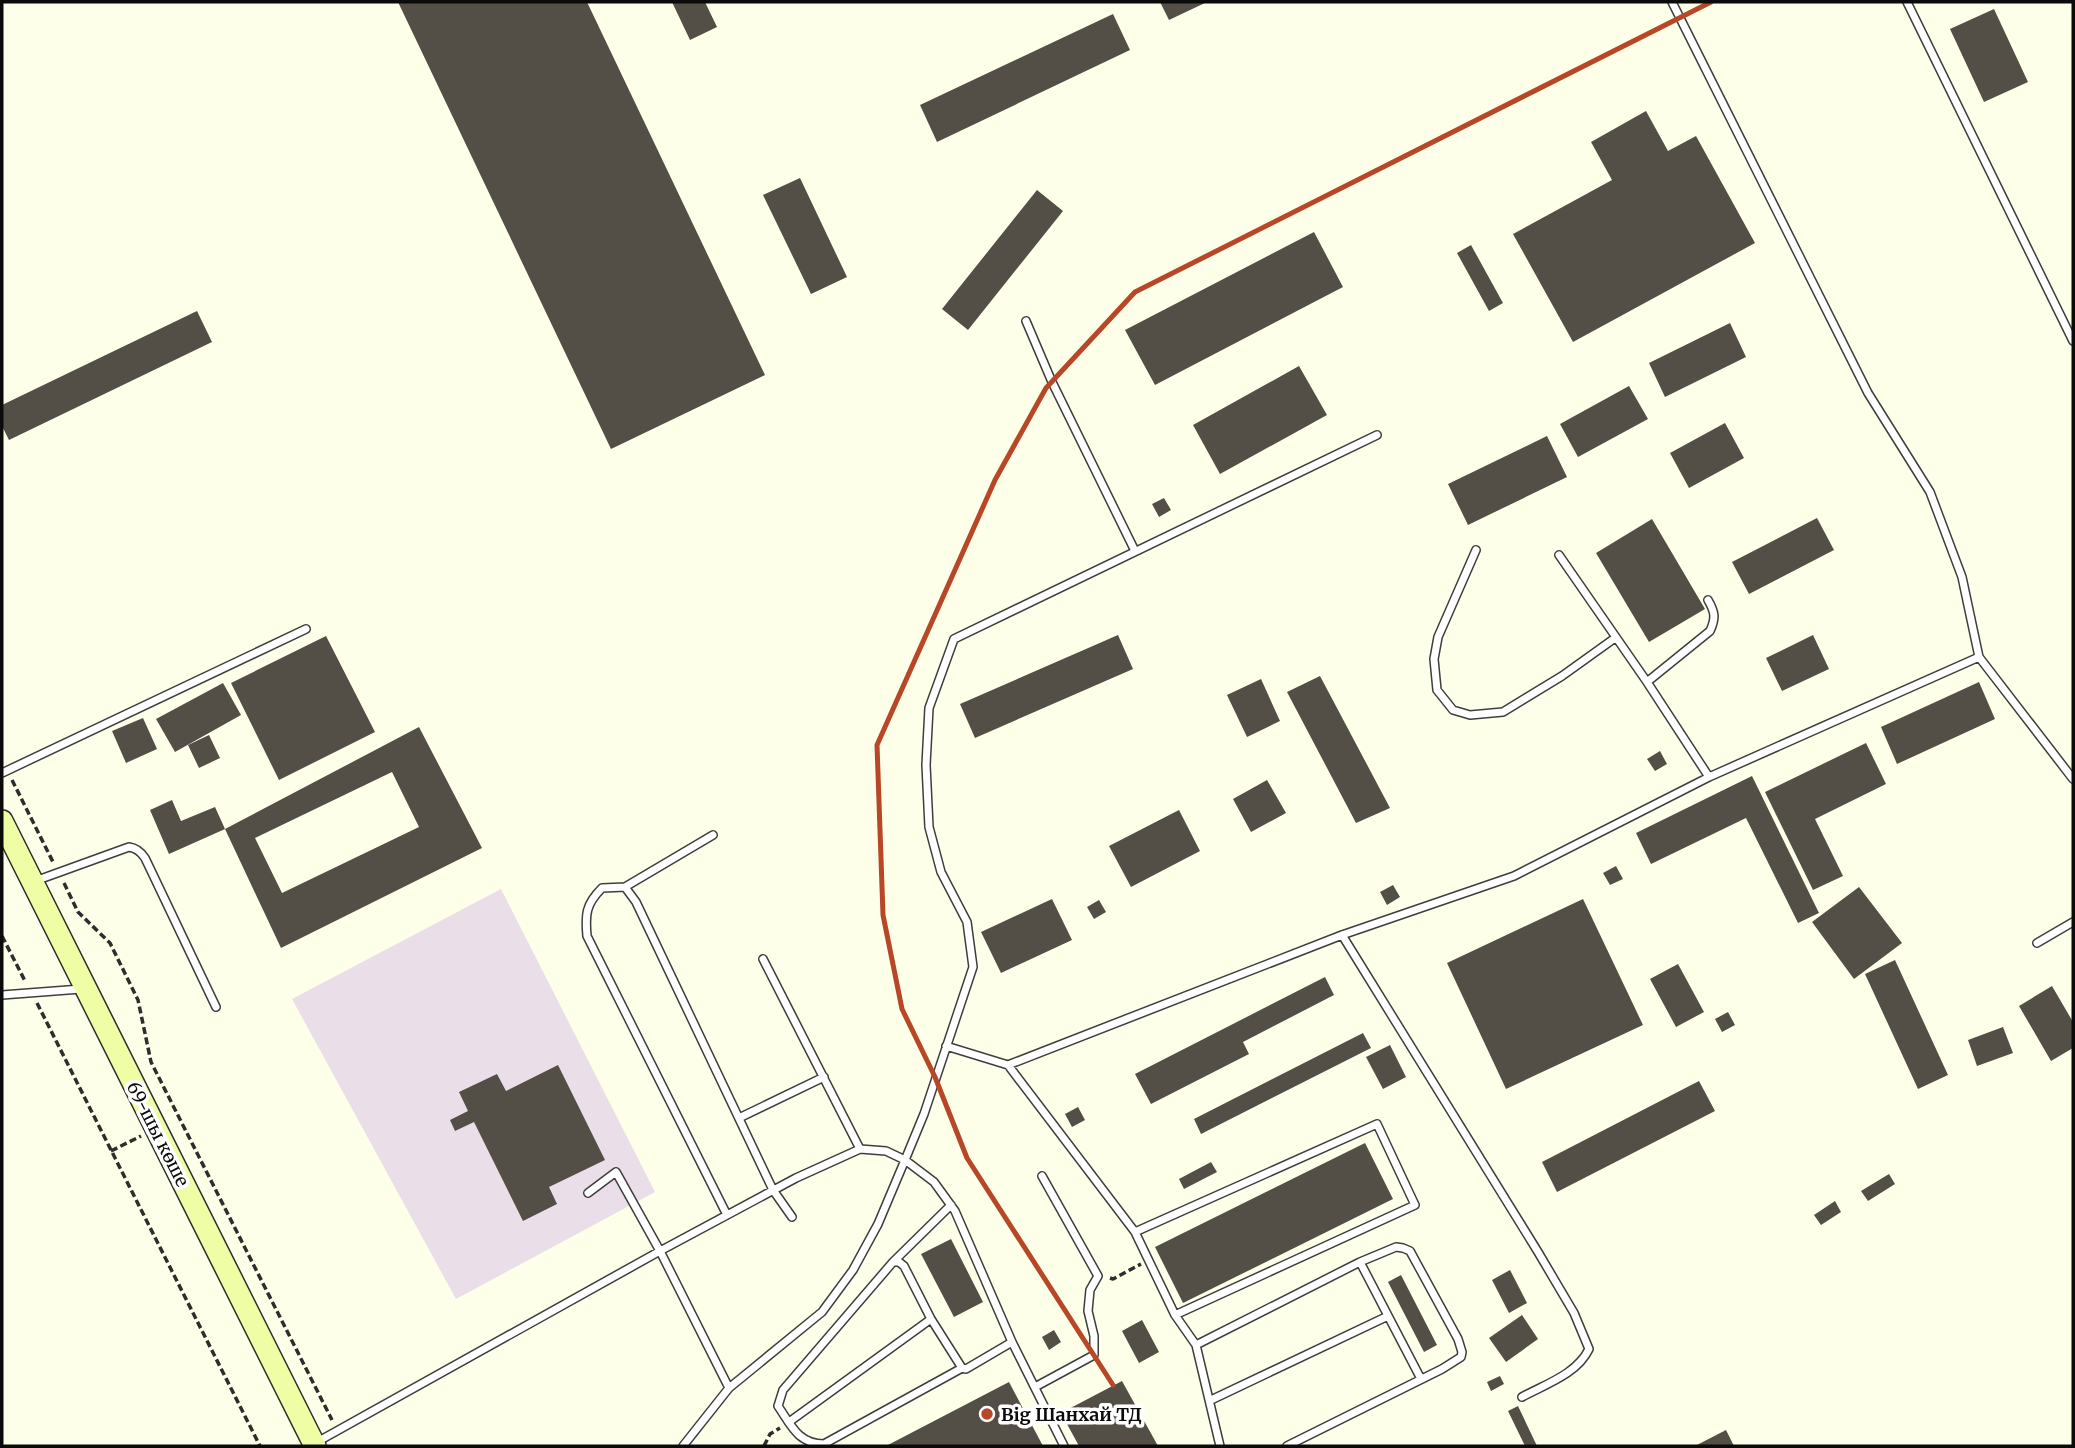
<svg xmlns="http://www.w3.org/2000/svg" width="2075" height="1448" font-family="Merriweather,serif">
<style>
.industrial{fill:#eadee8}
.building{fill:#534f47;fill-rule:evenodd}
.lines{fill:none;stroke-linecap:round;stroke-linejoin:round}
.service-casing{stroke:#3e3e3e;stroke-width:10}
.secondary-casing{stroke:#2d2d2d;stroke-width:24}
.path{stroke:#2d2d2d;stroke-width:3.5;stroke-dasharray:7 3.5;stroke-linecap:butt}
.service{stroke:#fff;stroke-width:7}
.secondary{stroke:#effea4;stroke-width:21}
.rail{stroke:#b74726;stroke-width:5}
.poi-dot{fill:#b74726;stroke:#fff;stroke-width:2.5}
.labels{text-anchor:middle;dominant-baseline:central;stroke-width:7;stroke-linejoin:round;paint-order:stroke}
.street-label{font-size:18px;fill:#0b0b0b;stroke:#fff}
.poi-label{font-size:18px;font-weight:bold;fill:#0b0b0b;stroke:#fff;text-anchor:start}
</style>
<rect width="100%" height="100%" fill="#fdffe9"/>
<!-- industrial -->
<path class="industrial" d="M501 889 655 1192 456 1299 292 999Z"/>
<!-- building -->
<path class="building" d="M398 2H587L765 375 611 449Z
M672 2H705L717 27 690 40Z
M1160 2H1207L1169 20Z
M1994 9 2028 82 1984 102 1950 29Z
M1113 14 1130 50 937 142 920 105Z
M1646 111 1668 151 1696 136 1755 243 1573 342 1513 234 1612 180 1591 142Z
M800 178 847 277 811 294 763 195Z
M1037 190 1063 211 968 330 942 309Z
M1314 232 1343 287 1155 385 1125 330Z
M1471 245 1503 303 1489 311 1457 253Z
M197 311 212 342 9 440 2 426V405Z
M1730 323 1746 357 1665 397 1649 363Z
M1299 366 1327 415 1220 474 1193 425Z
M1629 386 1648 419 1578 457 1560 424Z
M1725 423 1744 458 1689 488 1670 453Z
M1547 436 1567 477 1468 525 1448 484Z
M1164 498 1171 510 1159 517 1152 504Z
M1817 518 1834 550 1749 594 1732 562Z
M1652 519 1705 609 1649 642 1596 553Z
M1118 635 1133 669 975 738 960 704Z
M1813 635 1829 669 1782 691 1766 658Z
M326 636 375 732 279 780 231 683Z
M1320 676 1390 808 1356 823 1287 692Z
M1261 679 1280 721 1247 737 1227 695Z
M1979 682 1995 719 1897 764 1881 727Z
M223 683 241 715 175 752 156 719Z
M143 718 157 749 126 763 112 731Z
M419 727 482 848 281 948 225 829ZM392 772 419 827 282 893 255 838Z
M209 735 220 758 199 768 188 745Z
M1866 743 1886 784 1815 819 1843 876 1813 890 1765 792Z
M1660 751 1667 764 1655 771 1647 759Z
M1752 776 1819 913 1798 923 1746 818 1651 864 1636 833Z
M1267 780 1286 813 1251 832 1233 799Z
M172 800 181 821 215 807 225 829 169 854 150 810Z
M1179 810 1200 851 1131 887 1109 846Z
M1616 866 1623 879 1610 885 1603 873Z
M1393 885 1400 897 1387 905 1380 892Z
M1859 887 1902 943 1854 979 1812 922Z
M1052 899 1072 940 1001 973 981 932Z
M1583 899 1643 1025 1506 1089 1447 963Z
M1099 900 1106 912 1094 919 1087 907Z
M1895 960 1948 1075 1918 1089 1865 974Z
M1678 964 1704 1012 1676 1027 1650 979Z
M1325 977 1334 995 1243 1042 1249 1054 1151 1104 1135 1074Z
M2052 986 2073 1022V1048L2051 1061 2019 1006Z
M1728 1012 1735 1025 1722 1032 1715 1019Z
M2003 1027 2013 1053 1977 1066 1968 1040Z
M1363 1033 1371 1048 1201 1134 1194 1119Z
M1390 1045 1406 1077 1383 1089 1366 1057Z
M558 1065 605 1160 549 1187 557 1204 523 1221 474 1122 455 1131 450 1120 468 1111 459 1092 497 1074 506 1091Z
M1699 1081 1715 1111 1557 1192 1542 1162Z
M1078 1107 1085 1120 1072 1127 1065 1114Z
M1365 1143 1393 1199 1183 1303 1155 1247Z
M1211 1162 1217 1172 1184 1189 1179 1179Z
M1889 1174 1895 1184 1868 1201 1861 1191Z
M1835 1201 1841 1212 1821 1225 1814 1215Z
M951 1239 983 1302 954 1317 921 1254Z
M1510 1270 1527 1303 1509 1313 1492 1280Z
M1401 1275 1437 1345 1424 1352 1388 1282Z
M1522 1315 1538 1339 1506 1362 1489 1338Z
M1142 1320 1159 1352 1139 1363 1122 1331Z
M1054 1330 1061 1342 1049 1350 1042 1337Z
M1500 1376 1504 1384 1491 1391 1487 1382Z
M1122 1381 1158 1446H1079L1061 1413Z
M1009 1382 1043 1446H886Z
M1518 1406 1537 1446H1525L1508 1411Z
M1726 1430 1734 1446H1695Z"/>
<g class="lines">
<!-- service casing -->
<g class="service-casing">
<path id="service" d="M1672 2 1868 393 1930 492 1962 577 1979 657 2073 779
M1907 2 2073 341
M1026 321 1052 382 1135 551
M1476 550 1438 637 1434 659 1437 690 1453 710 1470 715 1503 712 1562 676 1615 638
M1559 555 1647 682 1709 777
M1647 682 1710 631C1716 618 1715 612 1708 600
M2 773 306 629
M35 881 129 847C137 848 141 852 145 858L216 1007
M625 887 713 835
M1342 935 1538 1252 1574 1313 1589 1349C1577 1374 1546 1384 1522 1397
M2037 943 2073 922
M763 959 860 1149
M2 995 81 989
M946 1046 1008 1065 1342 935 1514 876 1709 777 1979 657
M1008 1065 1135 1232 1175 1315 1415 1205 1377 1124 1135 1232
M739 1118 824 1077
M588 1193 616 1172 660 1251 729 1388
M951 1205 893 1262H899L904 1266 931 1319 962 1368 966 1369 1012 1342 1064 1446
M727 1215 587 936C585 914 586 904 602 888L625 887 636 902 773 1190 792 1217
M893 1262 783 1390 778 1406C791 1425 798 1444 824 1444L962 1368
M1360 1262 1421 1379
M1175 1315 1196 1345 1220 1446
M1196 1345 1360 1262 1396 1247 1403 1248 1410 1251 1458 1339 1462 1352 1461 1357 1442 1369 1287 1446
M1035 1387 1094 1355V1336L1088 1311 1090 1290 1098 1276 1042 1176
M1211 1400 1388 1316
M789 1422 931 1319
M317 1442 660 1251 796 1178 860 1149 886 1151 905 1160 934 1182 955 1211 1012 1342
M683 1446 729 1388 822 1312 853 1270 878 1224 905 1160 924 1114 973 967 967 922 941 872 929 827 926 765 929 708 954 639 1377 435"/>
</g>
<!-- secondary casing -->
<g class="secondary-casing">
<path id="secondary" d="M2 821 315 1446"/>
</g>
<!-- path -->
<path class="path" d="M12 780 54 864
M64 883 78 912 110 943 138 1000 151 1062 332 1420
M2 936 25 981
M37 1003 260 1446
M111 1151 141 1136
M1110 1278 1113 1279 1141 1264
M764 1446 770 1434 780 1428"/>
<!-- service -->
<use href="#service" class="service"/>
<!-- secondary -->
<use href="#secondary" class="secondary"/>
<!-- rail -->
<path class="rail" d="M1113 1385 967 1158 935 1077 902 1009 883 915 877 745 995 480 1046 388 1135 292 1711 2"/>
</g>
<!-- markers -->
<circle class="poi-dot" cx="987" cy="1414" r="7"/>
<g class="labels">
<!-- street labels -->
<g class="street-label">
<text transform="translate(158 1134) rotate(63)">69-шы көше</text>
</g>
<!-- poi labels -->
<g class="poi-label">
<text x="1001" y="1414">Big Шанхай ТД</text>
</g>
</g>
<!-- border -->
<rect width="2075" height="1448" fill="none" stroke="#0b0b0b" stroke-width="7"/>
</svg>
